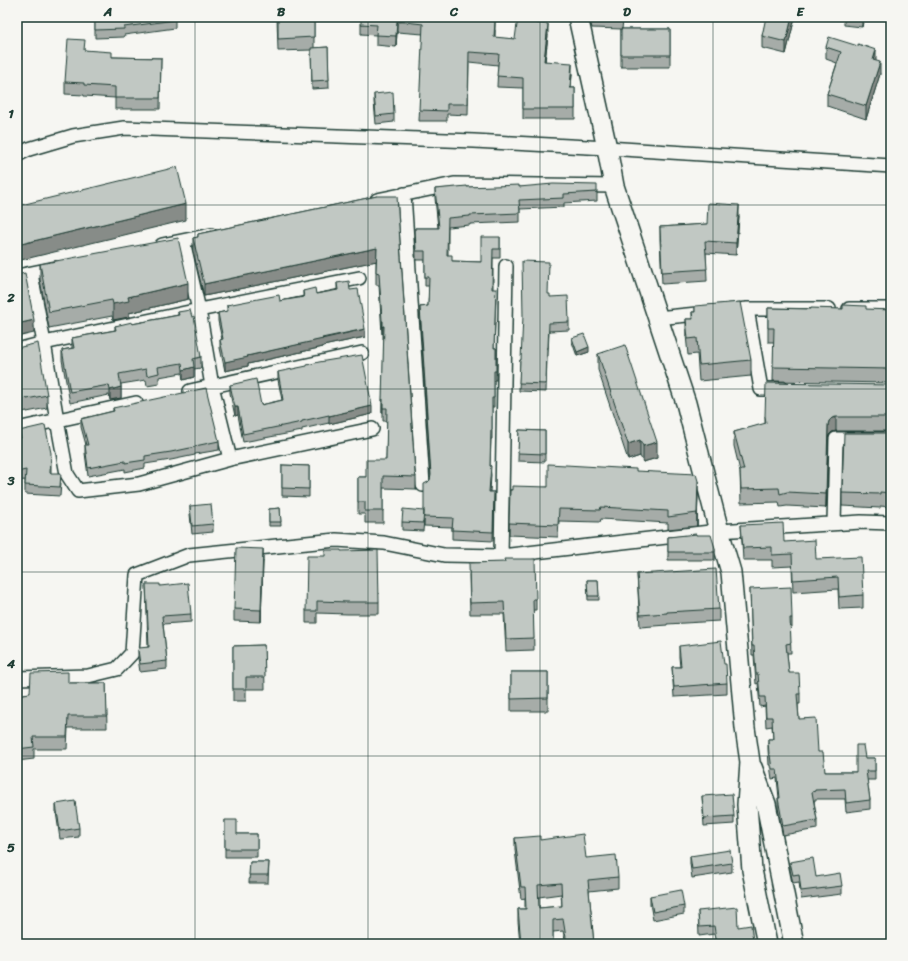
<svg xmlns="http://www.w3.org/2000/svg" width="908" height="961" font-family="Sriracha,sans-serif">
<style>
.lines{fill:none;stroke-linecap:round;stroke-linejoin:round}
.street-casing{stroke:#1f3d34;stroke-width:16}
.secondary-casing{stroke:#1f3d34;stroke-width:22}
.street{stroke:#f6f6f2;stroke-width:13}
.secondary{stroke:#f6f6f2;stroke-width:19}
.wall{fill:#a6aca8;stroke:#1f3d34;fill-rule:evenodd}
.shaded-wall{fill:#878c88;stroke:#1f3d34}
.building{fill:#c1c8c3;stroke:#1f3d34;fill-rule:evenodd}
.grid{fill:none;stroke:#1f3d34;stroke-width:1;stroke-opacity:0.55}
.neatline{fill:none;stroke:#1f3d34;stroke-width:1.5}
.grid-label{font-size:13px;text-anchor:middle;font-weight:bold;fill:#1f3d34}
</style>
<rect width="100%" height="100%" fill="#f6f6f2"/>
<filter id="ink" filterUnits="userSpaceOnUse"><feTurbulence type="fractalNoise" baseFrequency=".025" numOctaves="2"/><feDisplacementMap in="SourceGraphic" scale="8" xChannelSelector="R" yChannelSelector="G"/><feConvolveMatrix kernelMatrix="1 2 1 2 8 2 1 2 1" color-interpolation-filters="sRGB"/></filter>
<g filter="url(#ink)">
<g class="lines">
<!-- street casing -->
<g class="street-casing">
<path id="street" d="M17 155 29 149 73 136 124 128 474 141 607 148 891 166
M404 194 423 485
M377 200 454 184 614 186
M183 241 199 310 212 386 230 459
M162 245 211 235
M31 274 44 343 57 420 67 474 78 491 139 484 230 459 372 429
M17 276 56 268
M747 309 761 389H784
M849 309H891
M657 318 747 309H829
M17 350 44 343 199 310 359 278
M190 391 362 353
M17 429 136 403
M834 523 836 439H891
M501 556 506 266
M17 678 88 676 117 669 132 653 137 575 189 555 336 540 384 543 444 555 501 556 719 531 861 522 891 523"/>
</g>
<!-- secondary casing -->
<g class="secondary-casing">
<path id="secondary" d="M578 17 607 148 614 186 686 403 719 531 731 572 745 728 750 762 747 805 752 870 767 944
M752 767 766 804 794 944"/>
</g>
<!-- street -->
<use href="#street" class="street"/>
<!-- secondary -->
<use href="#secondary" class="secondary"/>
</g>
<!-- wall -->
<path class="wall" d="M277 17H314V48L328 47 329 88 312 89 311 50 278 51Z
M589 17H660V20H623L622 29 592 28Z
M755 17H795L786 54 762 48V36L766 20Z
M844 17H864L862 27 844 25Z
M95 18 175 20V28L124 35V37L95 38Z
M470 18 495 30V38L515 39 537 23 548 35 545 61 572 74 571 88H575V119H523V88L497 87 498 65 469 62 468 115 447 114V121H419L423 34 397 32 396 47 376 45V35L361 34V24Z
M621 29H670V67H621Z
M826 47 876 61 880 74 866 119 827 106V94L837 63 826 59Z
M85 50 112 57 161 58 160 109H115V98L84 96V95L65 94V82Z
M374 94 394 114V122L376 124 374 102Z
M467 187H519L597 192V201L564 203V207L520 209V222L470 224V225L448 227V255L452 261 481 262 500 237V258H493V289L496 298 494 348H496V380H494V407H492V439H491L490 466 491 475 490 492H494L493 541 452 539V527L424 526V520L423 531 402 530V522L424 511 428 482 430 480 431 477 420 316V307L428 306 429 286H425V260H416L415 228H438L435 198V189Z
M377 196 415 473 416 477V489L383 488V523H365V514H358V477H366L386 460 387 421H383V412H382L384 339H383V333L382 334 379 285H376V261L204 296 193 251V238L198 237V234Z
M739 217 736 255 706 253 707 281 662 284 660 239V227L707 224Z
M40 264 188 299 129 313V317L113 320 112 316 49 328 40 280Z
M337 283 350 290 365 337 323 346V347L248 364V366L225 371 220 348V340H222L218 321V313L227 311V305L280 301 303 297V291L316 294 337 290Z
M548 294 550 297 569 322V330L549 331 548 356H547L546 392 519 391 520 360H521Z
M695 306 751 360V376L699 381 697 354 688 355 686 335V319H692V312H695Z
M768 308 891 310V383L773 381 774 342H768Z
M178 312 201 357V368L194 369V377L183 380 182 373 159 377V384L147 386 146 380 121 384V398L110 400 109 395 70 403 62 360V350L72 348V338L115 330V326L132 324 178 315Z
M572 338 589 352 577 356 572 342Z
M17 348 47 395V408L27 412V411L17 413Z
M598 354 657 458 643 462 640 456 628 460 598 370Z
M278 372 372 414 329 424V423L302 429V431L243 442 238 415 235 416 230 393V385L261 405 282 400 278 380Z
M891 385V431H836L832 432 829 435 828 439 826 508 787 506 780 507 779 502 741 503 740 471 734 446V432L765 424V416Z
M113 408 219 441V450L195 454V455L171 460 145 464V468L125 472V469L88 476 85 453V445H86L81 427V419L113 411Z
M519 430 545 431V462L518 461Z
M19 431 51 462V473L61 483 60 496 25 494V480L17 481V439H19Z
M891 433V507L880 506V508L842 506V493Z
M282 465 309 466V497L282 496Z
M636 471 698 493 697 526 668 529V523L601 519 600 522 559 521 558 537 509 535 510 490 548 487Z
M190 506 213 524V532L192 534 190 514Z
M280 508 281 526H269V509Z
M741 525 784 542 816 559 863 595V608L839 609 838 589 793 592 792 566 772 567V560H743Z
M696 535 715 548V560H668V537Z
M341 551 379 602V614H348L317 613V623H306V611L325 556Z
M263 561 261 622 234 621V609Z
M469 574 536 599V610H533L534 650 506 651 504 614H470Z
M637 574 719 609V621L667 624V625L640 627Z
M587 580H598L599 600H588Z
M146 584 160 586 191 614V622L163 624 167 661V669L140 672 138 658V650L148 647Z
M750 589 792 618V627H790L791 653H787L789 673 800 694V704H798L799 719 818 752 825 772H856L865 758H875V780H867L870 800V809L846 812 845 799H815V801H814L817 820V829L783 835 778 808V798H779L777 778 772 779 770 765H769L768 749V739H773L772 726 766 727 765 706 760 707 758 683 756 684 754 655H752Z
M264 645 265 689H246V701H233V646Z
M679 646 727 683V694L674 697 672 667H680L679 657Z
M511 672H548V711H511Z
M68 683H106L107 728H68L67 749H34V759L17 761V695L30 693Z
M702 796 734 816V824L704 826Z
M56 804 79 828V837L60 839 56 812Z
M225 820 237 834H257V857H225Z
M515 838 540 840 586 858 618 877V888L589 891 594 944H566L563 931 553 932V944H520L518 921V909H525V898L521 899 515 850ZM561 894 562 906 539 908V897Z
M690 856 732 863V872L692 878 690 864Z
M250 862H269L268 883H249Z
M790 862 816 877 842 886V894L801 899 799 882 793 883 790 870Z
M650 896 684 906V914L653 920 650 904Z
M698 911 738 927 753 941V944H716L714 934 699 936Z"/>
<!-- shaded-wall -->
<path class="shaded-wall" d="M792 17H795L786 54V42Z
M862 17H864L862 27Z
M495 20V30L494 48V37Z
M397 21V32L396 47V36Z
M548 24V35L544 71V61Z
M876 50V62L873 60Z
M880 62V74L866 119V106Z
M572 63V74L570 98V88Z
M186 204V220L17 261V245Z
M739 205V217L736 255V243Z
M377 248V261L204 296V284Z
M188 283V299L129 313V317L113 320V304L128 297Z
M34 320V333L17 337V324Z
M382 321H383V333L382 334Z
M365 329V337L323 346V347L248 364V366L225 371V362L247 356Z
M589 347V352L577 356V352Z
M194 367V377L183 380V370Z
M121 387V398L110 400V390Z
M383 399V412H382V400Z
M372 406V414L329 424V416Z
M235 407H238V415L235 416Z
M836 417V431L832 432 829 435 828 439 826 508 828 425 829 421 832 418Z
M640 440V456L628 460V444Z
M657 442V458L643 462V446Z
M698 481V493L697 526V513Z
M263 549V561L261 622V610Z"/>
<!-- building -->
<path class="building" d="M117 17H175V20L124 27V29L95 30V18Z
M278 17H314V37L278 39Z
M361 17H469V18L495 20 494 37 515 39 518 17H537L536 23 548 24 544 61 572 63 570 88H575V109H523V78L497 76 499 54 469 52 468 104H447V111L419 110 421 66 423 24 397 21 396 36 376 35 377 25 361 24Z
M766 17H792L786 42 762 36Z
M848 17H862V19Z
M621 29H670V55H621Z
M829 37 858 46V44L876 50 873 60 880 62 866 106 827 94 841 52 826 47Z
M68 39 85 40 84 50 112 52V57L161 58 160 98H115V87L84 85V83L65 82Z
M328 47 329 80 312 81 311 48Z
M393 92 394 114 376 116 374 94Z
M177 167 186 204 17 245V206Z
M553 184 597 185V192L564 194V198L519 200 520 213 470 215V216L448 218 447 255H452V261L481 262V237H500V249H493L492 289H496L494 348H496V371H494V398H492V430H491L490 466H491L489 492H494L493 532 452 530 453 518 424 517V484L428 482 430 480 431 475 420 307 428 306 429 277H425V251H416L415 228H439L435 189 467 186V187L519 185V187Z
M377 196H397L415 473 416 477 383 476V511H365V502H358V477H366V460H386L387 408H383V399L382 400 384 326 383 327V321H382L379 273 376 272 377 248 204 284 193 238 198 237V234Z
M708 203 739 205 736 243 705 241 707 269 662 272 660 227 707 224Z
M178 238 188 283 128 297 129 301 113 304 112 300 49 312 40 264Z
M522 261 549 262 548 294H550V297L568 296 569 322 549 323 548 348H547L546 384 519 383 520 360H521L523 316Z
M25 273 34 320 17 324V275Z
M349 281 350 290 358 289 365 329 322 338 323 339 247 356 248 357 225 362 220 340 223 339 218 313 228 311 227 305 279 295 280 301 304 297 303 291 315 288 316 294 338 290 337 283Z
M740 302 751 360 699 365 697 338 688 339 686 319H693L692 312H695V306Z
M843 305 866 306V309L891 310V369L773 367 774 328H768V308L811 309V308L843 309Z
M190 310 192 317 194 316 201 357 193 359 194 367 183 370 182 363 158 367 159 373 147 376 146 369 119 374 121 387 110 390 109 385 70 392 62 350 74 348 72 338 116 330 115 326 132 322V324L179 315 178 312Z
M584 334 589 347 577 352 572 338Z
M38 343 47 395 27 399V398L17 400V348Z
M625 345 657 442 643 446 640 440 628 444 598 354Z
M362 355 372 406 329 416V415L302 421V422L243 434 238 407H235L230 385 256 379 261 405 283 400 278 372 307 366V365L319 362Z
M766 383 891 385V417H836L832 418 829 421 828 425 826 494 787 492 780 494 779 488 741 489 740 470H744L734 432 766 423 765 416Z
M206 388 219 441 195 446V447L171 452 145 456V460L125 463V461L88 468 85 445H88L81 419 114 411 113 408Z
M45 425 51 453 50 473H61L60 487 25 485 26 470 17 472V439L21 438 19 431Z
M519 430 545 431V454L518 453Z
M844 433H891V493L880 492V494L842 493Z
M548 464 636 469V471L696 474 698 481 697 513 668 517V511L601 507 600 510 559 509 558 525 509 523 510 490H512V486L548 487Z
M282 465 309 466V489L282 488Z
M211 504 213 524 192 526 190 506Z
M280 508 281 522H269V509Z
M403 509 424 511 423 523 402 522Z
M783 523 784 542 815 540 816 559 861 557 863 595 839 597 838 577 793 580 792 554 772 555V547L743 548 741 525Z
M696 534V535H711L715 548V552H668V537Z
M236 548 263 549 261 610 234 609Z
M325 550H341V551L378 550 379 602H348L317 601V611H306L307 556H325Z
M504 559H535L536 599H533L534 638 506 639 504 602 470 603 469 563 505 562Z
M716 569 719 609 667 612V613L640 615 637 574Z
M587 580H598L599 596H588Z
M188 583 191 614 162 616 167 661 140 664 138 650 139 648 149 647 146 584H160V586Z
M791 587 792 618H790L791 643 786 644 789 673H799L800 694H797L799 719 816 718 818 752H823L825 772H856V745H863L865 758H875V771H866L870 800 846 803 845 789 815 790V791L812 792 817 820 783 826 778 798H780L777 769H772L770 755H769L768 739H773L772 717H766L765 697H760L758 674H756L754 646H752L750 589Z
M721 641 724 664H726L727 683 674 687 672 667H681L679 646Z
M264 645 265 677H246V689H233V646Z
M68 672V683H106L107 716H68L67 737H33L34 747 17 749V695L30 693 31 673Z
M511 672H548V698L511 699Z
M732 794 734 816 704 818 702 796Z
M75 801 79 828 60 831 56 804Z
M225 820H237V834H257V849H225Z
M583 834 586 858 616 855 618 877 588 880 594 944H567L563 919 553 920V944H521L518 909H526L525 887H521L515 838 540 836V840ZM561 883 562 906 539 908 538 885Z
M730 850 732 863 692 869 690 856Z
M813 858 816 877 840 873 842 886 801 891 799 874 793 875 790 862Z
M250 862H269L268 875H249Z
M681 890 684 906 653 912 650 896Z
M737 907 738 927 751 925 753 941 731 944H717L714 926 699 927 698 911Z"/>
</g>
<!-- grid -->
<path class="grid" d="M195 17V944M368 17V944M540 17V944M713 17V944M17 205H891M17 389H891M17 572H891M17 756H891"/>
<!-- margin -->
<rect width="908" height="961" fill="none" stroke="#f6f6f2" stroke-width="44"/>
<rect x="22" y="22" width="864" height="917" class="neatline"/>
<g class="grid-label">
<text x="108" y="16">A</text>
<text x="281" y="16">B</text>
<text x="454" y="16">C</text>
<text x="627" y="16">D</text>
<text x="800" y="16">E</text>
<text x="11" y="118">1</text>
<text x="11" y="302">2</text>
<text x="11" y="485">3</text>
<text x="11" y="668">4</text>
<text x="11" y="852">5</text>
</g>
</svg>
